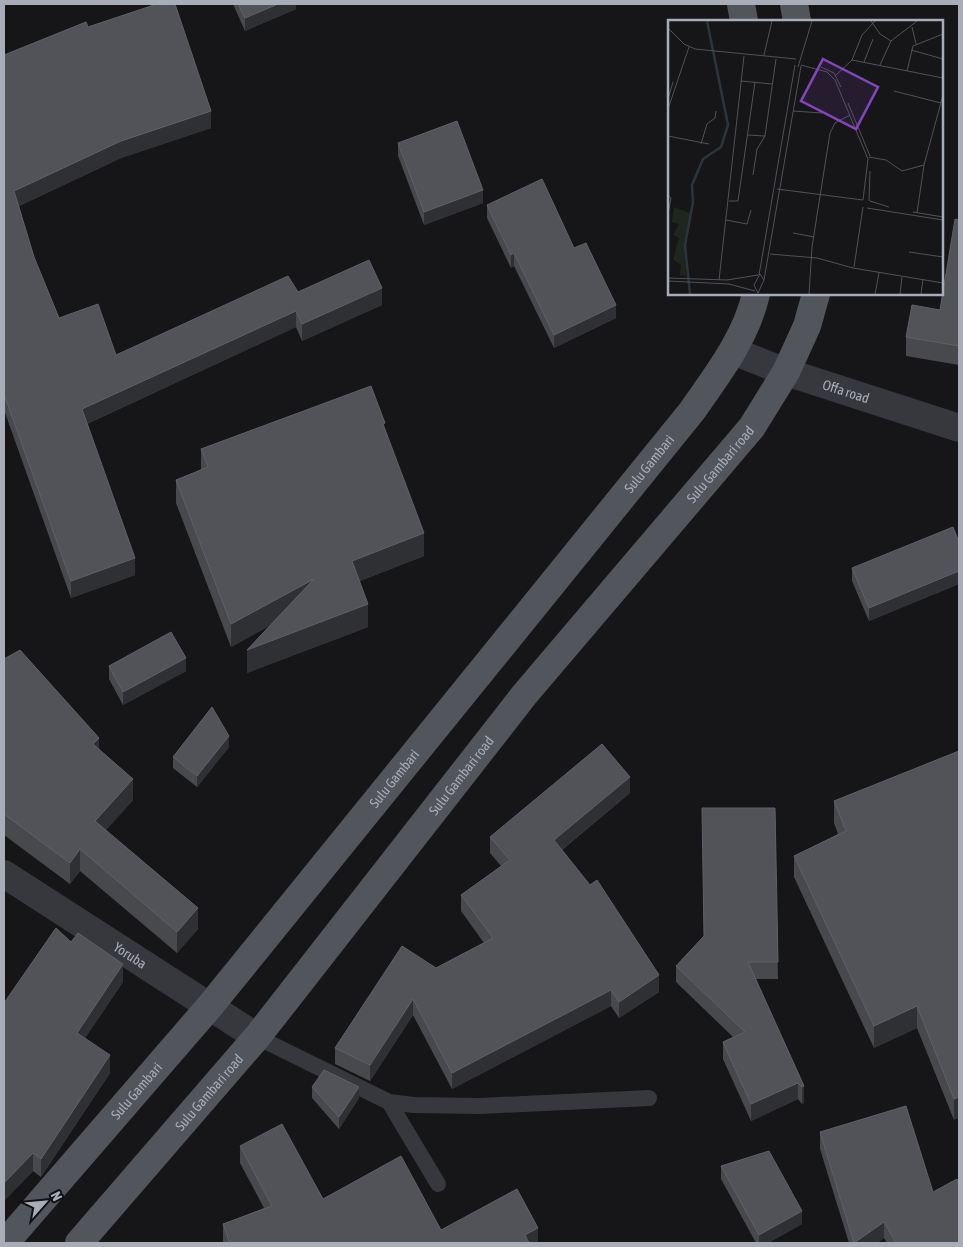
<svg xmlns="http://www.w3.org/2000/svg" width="963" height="1247" font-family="'Asap Condensed',sans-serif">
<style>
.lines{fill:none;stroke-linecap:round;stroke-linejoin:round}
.service{stroke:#37383d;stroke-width:16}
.minor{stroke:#37383d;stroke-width:28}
.tertiary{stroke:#37383d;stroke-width:28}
.primary{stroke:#53555c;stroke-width:28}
.wall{fill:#47494d}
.shaded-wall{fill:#2f3033}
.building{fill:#525359;stroke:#5f6168}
.labels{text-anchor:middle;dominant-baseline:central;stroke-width:5;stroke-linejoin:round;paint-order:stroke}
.street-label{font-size:14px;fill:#a8adb8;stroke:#111113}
.inset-river{fill:none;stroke:#2c353c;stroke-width:2.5}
.inset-road{fill:none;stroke:#505258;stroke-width:1}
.view{fill:#8446be;fill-opacity:0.15;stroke:#8446be;stroke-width:2.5}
.inset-edge{fill:none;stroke:#a8adb8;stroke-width:2.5}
</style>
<rect width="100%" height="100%" fill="#161618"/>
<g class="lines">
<!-- service -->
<path class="service" d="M257 1037 389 1102 414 1105 480 1106 649 1098
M389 1102 438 1184"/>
<!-- minor -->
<path class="minor" id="s1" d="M4 874 257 1037"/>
<!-- tertiary -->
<path class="tertiary" id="s2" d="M733 351 786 372 959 428"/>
<!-- primary -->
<g class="primary">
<path d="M741 4 744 21"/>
<path d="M794 4 797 21"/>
<path id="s3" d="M5 1243 210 1006 692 411C717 375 746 338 756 294"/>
<path id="s4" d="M79 1243 257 1037 525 694 752 427 786 372 807 326 816 294"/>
</g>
</g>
<!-- wall -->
<path class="wall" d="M233 4H296V9L245 31Z
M88 27 211 128 121 158 19 206 34 257 59 318 116 355 298 292 382 305 302 341 296 327 87 424 135 575 71 598 4 410V55Z
M398 143 483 203 424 225 398 156Z
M487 205 574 248 616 318 554 348 514 266 511 268 487 218Z
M959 220V365L906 356V337L940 310Z
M385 429 424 556 360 581 368 627 247 673 270 625 231 647 176 503V480L201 470V449Z
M959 542V584L869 621 852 581V568Z
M4 659 99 749 133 800 106 830 198 929 177 953 80 871 70 884 4 835Z
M109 666 186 671 123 705 109 679Z
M229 747 197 787 173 768V757Z
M959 751 954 1120 917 1028 874 1048 794 877V856L838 834 834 823V801Z
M630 793 562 850 659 992 619 1018 611 1006 452 1089 413 1015 370 1081 335 1064V1048L436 968 484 943 461 911V895L501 866 490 853V837Z
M775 808 778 979H755L804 1086V1103L802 1104 798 1099 751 1121 723 1059V1042L733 1037 676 982V966L704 937Z
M71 942 123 982 85 1038 110 1073 41 1177 33 1171 4 1201Z
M312 1087 359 1098 339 1129 312 1098Z
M820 1132 933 1192 959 1243H887L884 1238 877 1243H849L820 1149Z
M240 1146 323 1199 441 1230 538 1243H224L223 1241V1224L264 1208 240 1163Z
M721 1166 802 1224 768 1243H756L721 1179Z"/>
<!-- shaded-wall -->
<path class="shaded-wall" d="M278 4H296V9L245 31V18Z
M211 111V128L121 158 14 208V191L121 141Z
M483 190V203L424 225V212Z
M514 253V266L511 268V255Z
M382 288V305L302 341V324Z
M616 305V318L554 348V335Z
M296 311V327L82 426V409Z
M424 533V556L352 584V561Z
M135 558V575L71 598V581Z
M959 571V584L869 621V608Z
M314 579V602L231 647V624Z
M368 604V627L247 673V650Z
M186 658V671L123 705V692Z
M229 736V747L197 787V776Z
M99 738V760L93 744Z
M630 777V793L554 856V840Z
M133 779V800L95 842V821Z
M80 849V871L70 884V863Z
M198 908V929L177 953V932Z
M123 964V982L77 1050V1033Z
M659 975V992L619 1018V1002Z
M611 990V1006L452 1089V1073Z
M413 999V1015L370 1081V1065Z
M917 1006V1028L874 1048V1026Z
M110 1055V1073L41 1177V1159Z
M798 1083V1099L751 1121V1104Z
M804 1086V1103L802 1104V1087Z
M359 1087V1098L339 1129V1117Z
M959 1097V1118L954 1120V1099Z
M33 1153V1171L4 1201V1183Z
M802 1211V1224L768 1243H759V1235Z
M884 1222V1238L877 1243H854Z
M538 1228V1243H525V1235Z"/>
<!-- building -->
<path class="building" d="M157 4H175L211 111 121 141 14 191 34 257 59 318 98 304 116 355 288 276 298 292 369 260 382 288 302 324 296 311 82 409 135 558 71 581 4 394V55L86 22 88 27Z
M238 4H278L245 18Z
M457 121 483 190 424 212 398 143Z
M542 179 574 248 586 243 616 305 554 335 514 253 511 255 487 205Z
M955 219 959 220V346L906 337 912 305 940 310Z
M371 386 385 423 383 424 424 533 352 561 368 604 247 650 314 579 231 624 176 480 208 467 201 449Z
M953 527 959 542V571L869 608 852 568Z
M171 632 186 658 123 692 109 666Z
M20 650 99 738 93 744 133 779 95 821 198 908 177 932 80 849 70 863 4 814V659Z
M212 707 229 736 197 776 173 757Z
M602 744 630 777 554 840 590 885 597 880 659 975 619 1002 611 990 452 1073 413 999 370 1065 335 1048 402 946 436 968 493 938 461 895 510 860 490 837Z
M959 751V1097L954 1099 917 1006 874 1026 794 856 846 831 834 801Z
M702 808H775L778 962H748L804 1086 802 1087 798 1083 751 1104 723 1042 745 1032 676 966 704 936Z
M56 928 71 942 78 933 123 964 77 1033 110 1055 41 1159 33 1153 4 1183V1003Z
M324 1070 359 1087 339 1117 312 1087Z
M906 1106 933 1192 957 1179 959 1183V1243H896L884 1222 854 1243 820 1132Z
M282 1124 323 1199 401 1156 441 1230 517 1189 538 1228 525 1235 529 1243H230L223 1224 272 1206 240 1146Z
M769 1151 802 1211 759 1235 721 1166Z"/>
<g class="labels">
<!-- street labels -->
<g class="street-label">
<text stroke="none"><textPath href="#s2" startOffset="120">Offa road</textPath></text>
<text stroke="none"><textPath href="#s3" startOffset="1011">Sulu Gambari</textPath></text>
<text stroke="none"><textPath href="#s4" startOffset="1009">Sulu Gambari road</textPath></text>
<text stroke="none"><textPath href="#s4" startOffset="604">Sulu Gambari road</textPath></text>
<text stroke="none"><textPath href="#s3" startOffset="606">Sulu Gambari</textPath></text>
<text stroke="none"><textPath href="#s1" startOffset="150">Yoruba</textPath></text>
<text stroke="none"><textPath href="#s3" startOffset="201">Sulu Gambari</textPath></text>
<text stroke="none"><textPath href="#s4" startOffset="199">Sulu Gambari road</textPath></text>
</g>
</g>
<!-- overview -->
<g transform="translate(668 20)">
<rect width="275" height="275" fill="#161618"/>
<path d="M6 187 22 193 16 224 18 256 12 255 13 245 5 239 11 218 5 215 11 204 4 202Z" fill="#1e261f"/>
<path class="inset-river" d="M22 274 17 225 25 182 24 165 35 139 53 127 60 105 39 1"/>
<path class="inset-road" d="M203 1 212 14 223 21 249 1M244 7 248 24M0 8 16 24 27 29 128 39M243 30 275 39M96 35 104 1M184 40 194 15 207 1M196 42 205 19M212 45 223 21M130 47 144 1M153 47 166 53 173 67M239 51 245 26 275 14M167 56 184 40 275 58M73 61 104 64M226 71 273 83M0 79 5 62M180 83 202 136M0 89 21 27M125 91 154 93M80 115 97 116 108 39M0 116 41 124M33 124 39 104 47 98 48 91M201 137 218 140 234 151 256 145M85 155 89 129 97 116M109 169 195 180 200 139 167 60 159 52 133 45M0 175 3 178 0 194M61 181H70L87 62M201 181 202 151M202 181 221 187M199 188 275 200M245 192 275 197M249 193 256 145 275 75M58 200 79 204 83 190M125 213 146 217M241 232 275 237M102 234 149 238 185 248 275 263M186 247 195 187M92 254 96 260 90 273 86 265ZM91 255 127 45M0 258 59 260 90 255M51 260 76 36M96 260 133 46M0 261 61 264 87 271M141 274 144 227 162 113 167 103 182 95M207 274 211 253M232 274 234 257M253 274 255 259"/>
<path class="view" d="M155 39 210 67 188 109 133 81Z"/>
<rect width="275" height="275" class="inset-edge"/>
</g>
<!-- border -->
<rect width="963" height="1247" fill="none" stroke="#a8adb8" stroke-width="10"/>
<!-- north arrow -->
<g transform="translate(45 1202) rotate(63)" stroke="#111113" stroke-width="4" paint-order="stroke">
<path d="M0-4L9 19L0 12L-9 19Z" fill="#a8adb8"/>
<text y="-8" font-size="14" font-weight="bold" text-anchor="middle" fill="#a8adb8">N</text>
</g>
</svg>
